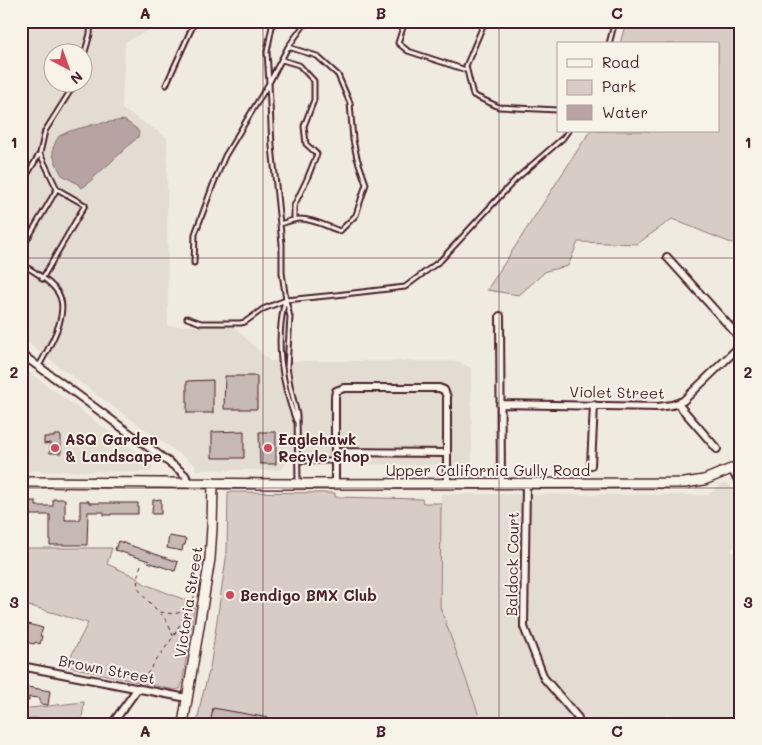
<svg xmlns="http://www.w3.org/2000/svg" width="762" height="745" font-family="Mali,sans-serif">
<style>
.built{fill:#e3dcd2;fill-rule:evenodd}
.green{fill:#d8cdc6;stroke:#917678}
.water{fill:#b7a4a2;stroke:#8b6f72}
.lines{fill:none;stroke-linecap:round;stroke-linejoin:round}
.stream{stroke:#8b6f72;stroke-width:2}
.building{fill:#c6b8b3;stroke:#4a1f2b}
.lane-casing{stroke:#4a1f2b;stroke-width:7}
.street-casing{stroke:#4a1f2b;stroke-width:10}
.secondary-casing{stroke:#4a1f2b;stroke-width:12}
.path{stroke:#4a1f2b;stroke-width:1;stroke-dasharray:4 4;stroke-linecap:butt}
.lane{stroke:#f7f3e8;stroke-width:3}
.street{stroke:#f7f3e8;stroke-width:6}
.secondary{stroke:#f7f3e8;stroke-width:9}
.grid{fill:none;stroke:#4a1f2b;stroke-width:1;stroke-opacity:0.55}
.poi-dot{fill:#d1495b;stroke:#f7f3e8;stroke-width:2}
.labels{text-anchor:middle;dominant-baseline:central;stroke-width:4;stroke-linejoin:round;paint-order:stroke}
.street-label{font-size:15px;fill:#4a1f2b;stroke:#f7f3e8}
.poi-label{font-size:15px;font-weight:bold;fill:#4a1f2b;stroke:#f7f3e8;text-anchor:start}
.neatline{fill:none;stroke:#4a1f2b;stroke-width:2}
.grid-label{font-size:16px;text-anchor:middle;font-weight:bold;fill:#4a1f2b}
</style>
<rect width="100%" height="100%" fill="#f0ebe0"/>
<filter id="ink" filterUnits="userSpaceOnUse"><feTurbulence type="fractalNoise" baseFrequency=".02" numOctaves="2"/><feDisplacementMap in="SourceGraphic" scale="10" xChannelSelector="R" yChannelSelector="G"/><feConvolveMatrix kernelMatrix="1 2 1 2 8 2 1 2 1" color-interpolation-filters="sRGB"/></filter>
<g filter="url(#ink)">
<!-- built -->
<path class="built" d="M33 21H168L125 42 122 109 167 137 168 326H233L270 361H458L471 368 472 467 441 466V465L305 464V453H288L285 466 280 470H196L195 465 108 403 21 338V31ZM52 52H82V82H52Z
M21 366 153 464 151 472 21 471V467L23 465 25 429 21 428Z
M726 483 729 485 741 497V540L731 550 741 561V705L734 724H715L666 714V724H482L440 607 441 494 708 495 722 484Z"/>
<!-- green -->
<path class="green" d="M626 21H741V247L672 219 637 244 578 242 568 266 546 271 519 295 487 290 590 131H718V44H620Z
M228 492 335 493V497L422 499 423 503H441L440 607 482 724H197L201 701 210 668 227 552Z
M21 548H112L107 564 132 575 145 584 195 604 182 684 180 689 175 690 66 666 88 623 34 607 21 605Z
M84 702 82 719 64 720 61 717 50 719 32 718 21 723V709Z"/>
<!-- water -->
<path class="water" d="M124 120 137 129 139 133 138 137 85 186 81 188 76 183 62 175 58 168 53 155V148L56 141 59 136 70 131 95 124Z"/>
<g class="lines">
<!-- stream -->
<path class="stream" d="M21 27 28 21"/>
</g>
<!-- building -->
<path class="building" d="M225 376H257V409H224Z
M213 380V413H187V381Z
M244 431V458H212V432Z
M259 432H276V464H260Z
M54 435H60L61 437V453H50V443L44 444V437H54Z
M53 499H65V520H80V501H89V503H138V514H111V515H104V512H88L87 545H50V515H30V501H36V506H53Z
M161 499V514H152L153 500Z
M169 536 186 539 185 545H183L182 551 167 548Z
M118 541 178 562 175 571 148 562 149 561 115 550Z
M21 622 43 628 40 636H42L40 644 35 642 34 644 21 641Z
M22 686 50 691 48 705 40 704V698L29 697V701L21 700Z
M213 708 286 721V724H210Z"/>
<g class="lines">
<!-- lane casing -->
<g class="lane-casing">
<path id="lane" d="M405 21 398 43 408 51 466 70
M485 21 466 66 473 95 499 107 558 110
M609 44 615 21
M282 60 299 65 314 81V100L304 126 306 144 317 154 307 179 294 206V220
M82 62 90 34 91 21
M166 85 195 21
M21 185 40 153 45 131 76 82
M280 224C287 222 294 219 300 219 314 219 328 227 340 231L356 215 366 184 357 158 353 140 350 103 338 75 317 56 288 47
M21 250 57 189 40 154
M194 263 195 234 213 185 225 156 269 83 267 52 273 21
M21 264C32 270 48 280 56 290 73 310 49 347 39 366
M42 279 85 205 57 189
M285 300C275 342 281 381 296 421
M187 318 201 323H241L245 322 263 309 286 300 336 295 405 287 441 260 516 179 563 138 568 131
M298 461H334
M298 483 297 415 290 385 287 367 290 317 286 300 282 273V244L272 146 269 83 288 47 307 21"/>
</g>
<!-- street casing -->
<g class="street-casing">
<path id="street" d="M667 257 741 339
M500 316 501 484
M21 354 63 384 178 469 185 475 189 483
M500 404 658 407 672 405 683 401 741 345
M678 404 717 449
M335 452 447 453
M591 465 594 405
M731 469 741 484
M335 484V397L336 391 344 388H439L444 390 447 397V484
M526 484 524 627 544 678 578 718
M21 666 187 698
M112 724 138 688"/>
</g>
<!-- secondary casing -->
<g class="secondary-casing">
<path id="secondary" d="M21 482 298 484 685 483 704 480 741 465
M183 724 210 559 212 527 213 483"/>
</g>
<!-- path -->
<path class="path" d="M141 565C131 590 143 595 159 612 166 618 170 627 173 636
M160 612 174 614 188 610 193 601 197 584
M142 681 173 637 188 610"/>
<!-- lane -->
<use href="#lane" class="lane"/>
<!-- street -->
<use href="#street" class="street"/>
<!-- secondary -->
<use href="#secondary" class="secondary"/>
</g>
</g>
<!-- grid -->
<path class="grid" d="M263 21V724M499 21V724M21 258H741M21 488H741"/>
<!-- markers -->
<g class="poi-dot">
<circle cx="55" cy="448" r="5"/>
<circle cx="268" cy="448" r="5"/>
<circle cx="230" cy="595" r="5"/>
</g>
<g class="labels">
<!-- street labels -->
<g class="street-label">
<text transform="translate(617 392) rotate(1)">Violet Street</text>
<text x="488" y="470">Upper California Gully Road</text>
<text transform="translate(512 564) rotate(-89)">Baldock Court</text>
<text transform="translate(188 602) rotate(-81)">Victoria Street</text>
<text transform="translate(107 669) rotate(11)">Brown Street</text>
</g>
<!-- poi labels -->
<g class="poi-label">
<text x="65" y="439">ASQ Garden<tspan x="65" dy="17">&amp; Landscape</tspan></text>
<text x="278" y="439">Eaglehawk<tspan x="278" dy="17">Recyle Shop</tspan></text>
<text x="240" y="595">Bendigo BMX Club</text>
</g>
</g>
<!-- margin -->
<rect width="762" height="745" fill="none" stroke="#f7f3e8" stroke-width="55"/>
<!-- legend -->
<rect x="557" y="42" width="162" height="90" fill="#f7f3e8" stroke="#b29e9c"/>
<rect x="567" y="59" width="25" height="8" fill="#f7f3e8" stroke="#b29e9c"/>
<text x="602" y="68" font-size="15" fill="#4a1f2b">Road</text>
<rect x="567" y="80" width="25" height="15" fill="#d8cdc6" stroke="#b29e9c"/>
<text x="602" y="92" font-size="15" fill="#4a1f2b">Park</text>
<rect x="567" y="105" width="25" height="15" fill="#b7a4a2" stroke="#b29e9c"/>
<text x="602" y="118" font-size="15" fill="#4a1f2b">Water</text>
<!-- north arrow -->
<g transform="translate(68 68) rotate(139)"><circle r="24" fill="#f7f3e8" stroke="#b29e9c"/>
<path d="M0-4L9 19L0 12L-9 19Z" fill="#d1495b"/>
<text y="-8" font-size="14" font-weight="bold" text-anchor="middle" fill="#4a1f2b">N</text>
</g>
<rect x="28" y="28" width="706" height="690" class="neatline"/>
<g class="grid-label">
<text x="145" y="19">A</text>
<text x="381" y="19">B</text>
<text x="617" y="19">C</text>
<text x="14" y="148">1</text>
<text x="748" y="148">1</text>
<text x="14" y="378">2</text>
<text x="748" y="378">2</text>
<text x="14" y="608">3</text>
<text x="748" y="608">3</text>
<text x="145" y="737">A</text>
<text x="381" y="737">B</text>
<text x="617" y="737">C</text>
</g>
</svg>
